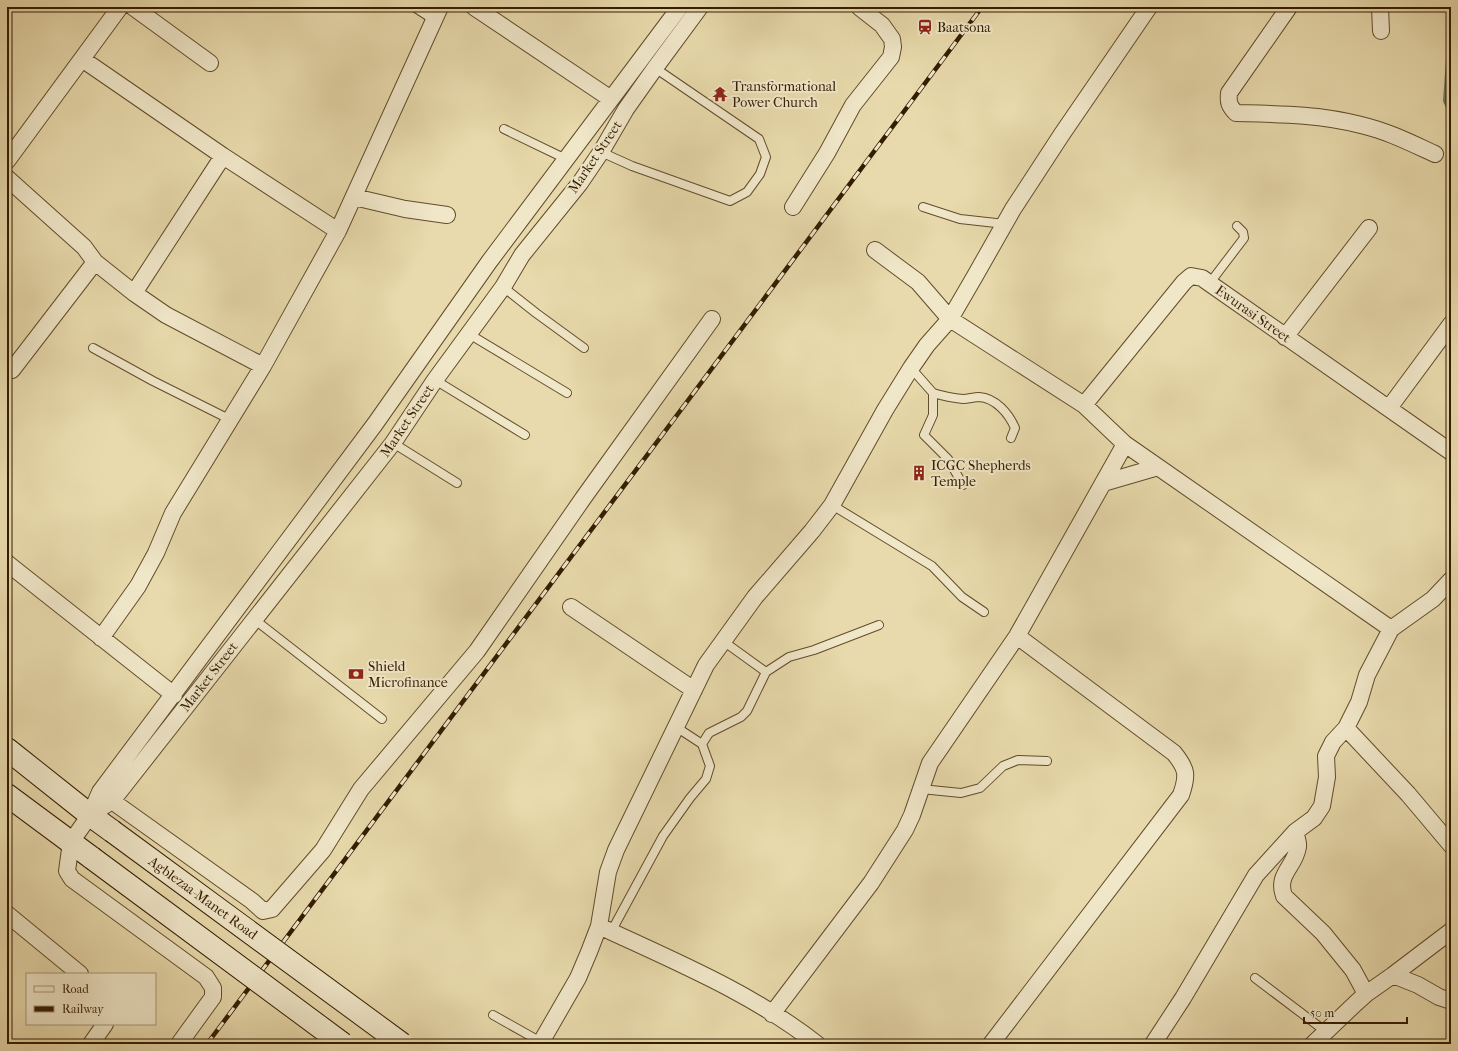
<svg xmlns="http://www.w3.org/2000/svg" width="1458" height="1051" font-family="'IM FELL French Canon',serif">
<style>
.lines{fill:none;stroke-linecap:round;stroke-linejoin:round}
.stream{stroke:#6f7b68;stroke-width:4}
.lane-casing{stroke:#614c2b;stroke-width:10}
.street-casing{stroke:#614c2b;stroke-width:18}
.secondary-casing{stroke:#341c00;stroke-width:24}
.lane{stroke:#f0e7c9;stroke-width:8}
.street{stroke:#f0e7c9;stroke-width:16}
.secondary{stroke:#f0e7c9;stroke-width:22}
.rail-casing{stroke:#341c00;stroke-width:4.5}
.rail{stroke:#f0e7c9;stroke-width:3;stroke-dasharray:9;stroke-linecap:butt}
.secondary-bridge-casing{stroke:#341c00;stroke-width:24;stroke-linecap:butt}
.secondary-bridge{stroke:#f0e7c9;stroke-width:22}
.labels{text-anchor:middle;dominant-baseline:central;stroke-width:4;stroke-linejoin:round;paint-order:stroke}
.poi-label{font-size:14px;fill:#341c00;stroke:#f0e7c9;text-anchor:start}
.street-label{font-size:14px;fill:#341c00;stroke:#f0e7c9}
</style>
<rect width="100%" height="100%" fill="#e8daac"/>
<filter id="stains"><feTurbulence type="fractalNoise" baseFrequency=".005" numOctaves="4"/><feColorMatrix values="0 0 0 0 .2 0 0 0 0 .09 0 0 0 0 .02 0 0 0 .5 -.17"/></filter>
<radialGradient id="worn" r=".72"><stop offset=".6" stop-color="#630" stop-opacity="0"/><stop offset="1" stop-color="#630" stop-opacity=".3"/></radialGradient>
<g class="lines">
<!-- stream -->
<path class="stream" d="M1451 18 1445 101 1451 114"/>
<!-- lane casing -->
<g class="lane-casing">
<path id="lane" d="M414 7 434 20
M504 129 566 159
M601 152 632 166 730 201 747 192 760 174 766 157 759 139 655 68
M923 207 960 219 1005 224
M1209 284 1244 238 1243 232 1237 226
M503 287 536 313 584 348
M469 334 567 393
M93 348 153 381 231 420
M911 368 933 393V415L924 435 948 459 963 485
M435 380 525 435
M933 393C943 396 952 398 963 399 968 399 974 397 979 397 996 398 1009 414 1015 428L1011 438
M393 443 457 483
M832 505 932 566 962 597 984 612
M255 620 382 719
M723 641 766 672 789 657 814 650 879 625
M702 744 709 733 741 717 747 711 766 672
M921 789 961 793 980 788 1003 766 1018 760 1047 761
M611 932 663 836 690 798 706 779 710 766 702 744 676 727
M1255 978 1325 1031
M493 1015 541 1042"/>
</g>
<!-- street casing -->
<g class="street-casing">
<path id="street" d="M133 7 210 63
M474 7 611 99
M1289 7 1229 93C1228 102 1229 106 1236 113 1277 114 1320 114 1361 125 1387 131 1411 143 1435 154
M1380 7 1381 31
M82 59 223 156 338 231
M7 161 120 7
M7 178 84 247 95 262 134 293 166 315 263 366
M354 197 405 209 447 215
M793 207 827 153 853 105 891 57 893 47 892 39 882 25 859 7
M875 250 918 282 950 319 1084 405 1125 444 1391 629
M134 293 223 156
M1285 337 1369 228
M12 370 95 262
M1084 405 1184 282 1191 276 1202 278 1451 452
M1389 408 1451 324
M1103 483 1158 467
M7 563 174 695
M571 607 694 690
M101 638 138 586 156 553 173 513 263 366 338 231 440 7
M1346 728 1408 794 1451 845
M112 801 252 901 263 911 272 909 323 850 361 789 477 651 584 497 712 319
M90 815 112 801 393 443 435 380 503 287 522 255 580 183 601 152 626 109 655 68 700 7
M1295 832C1296 836 1299 843 1298 847 1295 867 1276 874 1284 896L1323 933 1353 970 1366 994
M7 914 80 974
M599 926C674 961 752 993 817 1044
M1393 975 1451 931
M772 1014 871 883 905 830 912 815 930 763 1017 636 1125 444
M91 1044 105 1024
M179 1044 213 997V988L206 977 72 879 67 871 71 842 90 815 100 792 375 424 489 262 680 7
M540 1044 578 978 589 952 599 926 608 872 616 850 706 665 755 597 812 531 832 505 885 410 911 368 927 345 950 319 975 276 1013 209 1062 134 1149 7
M991 1044 1181 795C1188 775 1187 769 1174 753L1017 636
M1153 1044 1183 998 1256 875 1295 832 1314 818 1322 806 1327 777 1326 756 1333 742 1346 728 1359 702 1367 675 1391 629 1433 599 1451 580
M1313 1044 1356 1003 1366 994 1393 975 1418 985 1439 997 1451 1001"/>
</g>
<!-- secondary casing -->
<g class="secondary-casing">
<path id="secondary" d="M7 749 90 815 112 831
M7 795 92 858"/>
</g>
<!-- lane -->
<use href="#lane" class="lane"/>
<!-- street -->
<use href="#street" class="street"/>
<!-- secondary -->
<use href="#secondary" class="secondary"/>
<!-- rail casing -->
<g class="rail-casing">
<path id="rail" d="M207 1044 982 7"/>
</g>
<!-- rail -->
<use href="#rail" class="rail"/>
<!-- secondary-bridge casing -->
<g class="secondary-bridge-casing">
<path id="secondary-bridge" d="M112 831 402 1044
M92 858 343 1044"/>
</g>
<!-- secondary-bridge -->
<use href="#secondary-bridge" class="secondary-bridge"/>
</g>
<!-- icons -->
<defs>
<g id="station-bare" transform="scale(1.2)"><path d="M-3-6H3Q5-6 5-4V2Q5 4 3 4L4.5 6H3L1.5 4h-3L-3 6H-4.5L-3 4Q-5 4-5 2V-4Q-5-6-3-6ZM-3.5-4v3h7v-3ZM-3.5 1v1.5H-2V1ZM2 1v1.5H3.5V1Z" fill="#8f2418" stroke="#f0e7c9" stroke-width="2.5" paint-order="stroke"/></g>
<g id="temple-bare" transform="scale(1.2)"><path d="M0-6L5-2H3V0L6.5 2.5H4V6H1.5V3h-3V6H-4V2.5H-6.5L-3 0V-2H-5Z" fill="#8f2418" stroke="#f0e7c9" stroke-width="2.5" paint-order="stroke"/></g>
<g id="building-bare" transform="scale(1.2)"><path d="M-4-6H4V6H1V3H-1V6H-4ZM-2.5-4.3h1.7v1.8h-1.7ZM.8-4.3h1.7v1.8H.8ZM-2.5-1h1.7V.8h-1.7ZM.8-1h1.7V.8H.8Z" fill="#8f2418" stroke="#f0e7c9" stroke-width="2.5" paint-order="stroke"/></g>
<g id="bank-bare" transform="scale(1.2)"><path d="M-6-4H6V4H-6ZM0-2.3a2.3 2.3 0 1 0 0 4.6a2.3 2.3 0 1 0 0-4.6Z" fill="#8f2418" stroke="#f0e7c9" stroke-width="2.5" paint-order="stroke"/></g>
</defs>
<g fill-rule="evenodd">
<use href="#station-bare" x="925" y="27"/>
<use href="#temple-bare" x="720" y="94"/>
<use href="#building-bare" x="919" y="473"/>
<use href="#bank-bare" x="356" y="674"/>
</g>
<g class="labels">
<!-- poi labels -->
<g class="poi-label">
<text x="937" y="27">Baatsona</text>
<text x="732" y="86">Transformational<tspan x="732" dy="16">Power Church</tspan></text>
<text x="931" y="465">ICGC Shepherds<tspan x="931" dy="16">Temple</tspan></text>
<text x="368" y="666">Shield<tspan x="368" dy="16">Microfinance</tspan></text>
</g>
<!-- street labels -->
<g class="street-label">
<text transform="translate(595 157) rotate(-56)">Market Street</text>
<text transform="translate(1253 314) rotate(35)">Ewurasi Street</text>
<text transform="translate(407 421) rotate(-56)">Market Street</text>
<text transform="translate(209 677) rotate(-52)">Market Street</text>
<text transform="translate(203 898) rotate(36)">Agblezaa-Manet Road</text>
</g>
</g>
<!-- margin -->
<rect width="1458" height="1051" fill="none" stroke="#e8daac" stroke-width="24"/>
<rect x="8" y="8" width="1442" height="1035" fill="none" stroke="#341c00" stroke-width="2"/>
<rect x="12" y="12" width="1434" height="1027" fill="none" stroke="#341c00"/>
<!-- legend -->
<rect x="26" y="973" width="130" height="52" fill="#f0e7c9" stroke="#a59679"/>
<rect x="34" y="986" width="20" height="6" fill="#f0e7c9" stroke="#a59679"/>
<text x="62" y="993" font-size="12" fill="#341c00">Road</text>
<rect x="34" y="1006" width="20" height="6" fill="#341c00" stroke="#a59679"/>
<text x="62" y="1013" font-size="12" fill="#341c00">Railway</text>
<!-- scale -->
<path d="M1304 1017v6h103v-6" fill="none" stroke="#341c00" stroke-width="2"/>
<text x="1310" y="1017" font-size="12" fill="#341c00" stroke="#f0e7c9" stroke-width="3" paint-order="stroke">50 m</text>
<rect width="100%" height="100%" filter="url(#stains)"/>
<rect width="100%" height="100%" fill="url(#worn)"/>
</svg>
